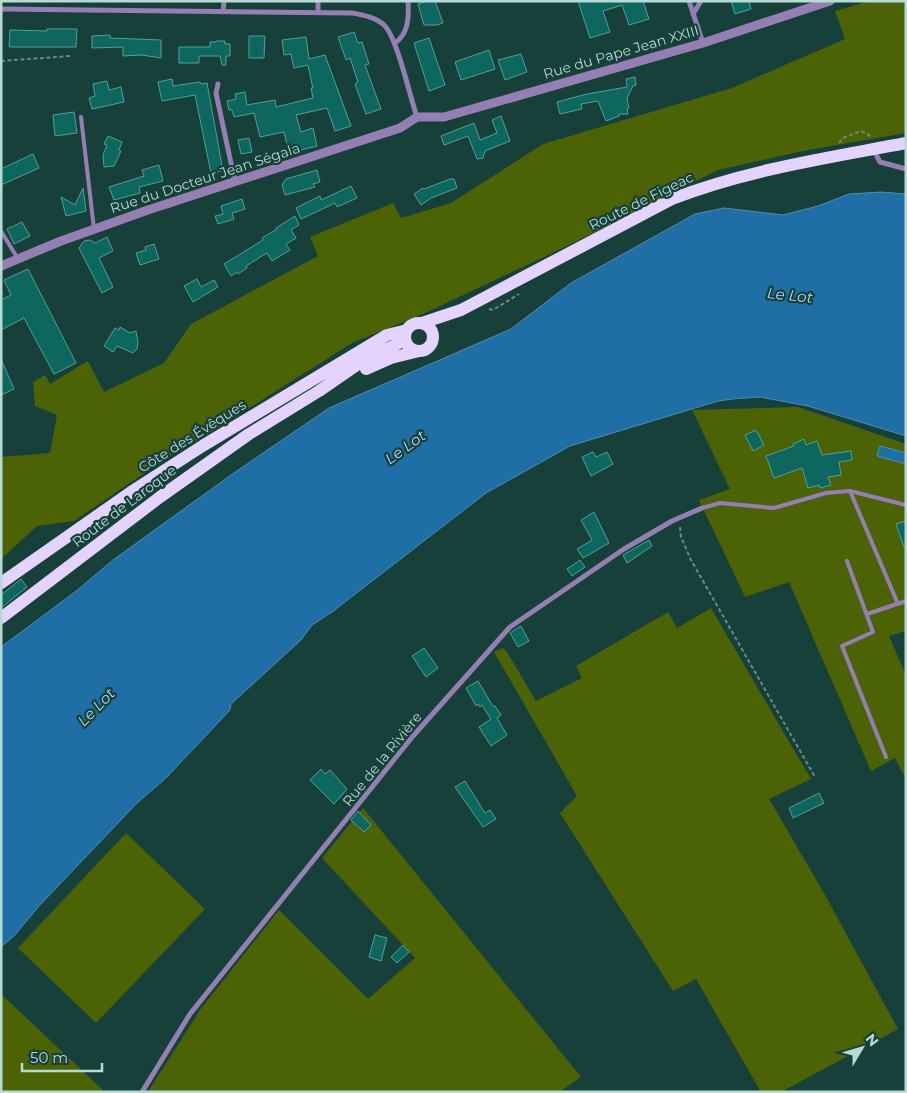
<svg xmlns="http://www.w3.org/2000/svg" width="907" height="1093" font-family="Montserrat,sans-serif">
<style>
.green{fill:#4c6305}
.water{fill:#1f6ea5;stroke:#4c8eb3}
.building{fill:#0d675e;stroke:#53a096}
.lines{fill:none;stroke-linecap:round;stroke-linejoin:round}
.path{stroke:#648b85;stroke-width:2;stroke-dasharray:4 2.5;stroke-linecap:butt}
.service{stroke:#957eb1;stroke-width:4}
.minor{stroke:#957eb1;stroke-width:5}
.tertiary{stroke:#957eb1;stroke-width:9}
.primary{stroke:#e4d3fc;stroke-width:12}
.labels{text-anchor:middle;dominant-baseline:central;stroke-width:4.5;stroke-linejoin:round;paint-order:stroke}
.street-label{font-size:14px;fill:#b6dad4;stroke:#17403b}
.water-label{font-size:15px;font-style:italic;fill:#b4d8f7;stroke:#17403b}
</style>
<rect width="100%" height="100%" fill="#17403b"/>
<!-- green -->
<path class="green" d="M870 1H906V133L803 151 718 170 565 247 423 314 352 343 210 433 165 459 74 521 37 526 1 559V457L50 453 57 415 35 406 33 382 45 375 50 384 88 361 104 392 164 363 191 324 318 256 310 237 393 203 401 218 451 203 543 144 732 88 845 39 835 11Z
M798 407 906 444V631L889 636 906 675V779L895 758 871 771 789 582 745 597 699 500 730 489 692 410Z
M711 608 811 779 769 799 825 895 898 1029 781 1092H761L696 979 673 991 560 813 577 796 494 652 503 648 507 652 536 701 582 678 576 666 668 612 677 628Z
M363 808 581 1077 559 1092H148L200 1010 279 910 368 999 415 958 322 858Z
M126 833 205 909 96 1023 18 948Z
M1 994 105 1092H1Z"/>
<!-- water -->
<path class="water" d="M881 192 906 194V436L808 406 760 397 732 399 718 401 570 446 486 493 332 612 312 625 301 640 231 704 230 710 165 779 137 803 39 906 14 936 1 947V647L75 592 113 560 231 475 329 408 511 329 571 283 695 214 724 208 783 215 818 206 849 194Z
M880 446 906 453V464L877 456Z"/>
<!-- building -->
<path class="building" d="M427 1H435L443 23 437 25H424L418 4Z
M578 1H643L649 19 629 25 622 5 603 11 610 32 590 38Z
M731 1H749L751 9 735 14Z
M47 29H77L76 47H9L10 30 47 31Z
M354 32 358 43 362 42 369 64 365 65 381 109 366 114 355 84 358 82 350 58 346 60 338 37Z
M110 35V38L161 40V58L142 55 123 56V47L92 48V36Z
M249 36H265L264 58H249Z
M306 37 309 59 325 55 351 126 335 131 327 108 296 115 301 132 313 128 317 146 289 153 284 132 260 137 254 113 234 117 232 110H229L227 101 236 99 235 94 245 92 247 105 275 100 276 107 313 98 311 88H313L312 84 308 65 294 68 291 54 284 55 282 40Z
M429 38 445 85 429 91 414 43Z
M216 41H225V44H230V56H226V65H222L220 56H199V63H179V47H210V42H216Z
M489 50 495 69 461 80 455 62Z
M521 54 527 72 505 80 498 60Z
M635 77 636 85 633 86 627 98 629 108 627 109 628 114H619V116L606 121 598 101 581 104 582 109 560 114 557 102 587 94 627 87 626 79Z
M172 79 173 86 200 82 201 84 207 83 223 171 211 173 195 95 162 101 158 82Z
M107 81 109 90 121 87 124 102 92 109 89 98 95 96 93 84Z
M74 112 77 133 55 136 53 115Z
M501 116 510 141 485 151 483 158 477 159 468 136 444 145 441 136 474 123 480 140 497 133 492 120Z
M108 136 122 142 119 150 121 151 114 166 104 167 103 155 107 145 104 144Z
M249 138 252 152 241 154 238 140Z
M33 154 39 168 1 185V169Z
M159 165 163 181 139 187 140 193 114 200 109 187 144 176 142 170Z
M317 170 320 182 313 184 315 187 285 195 282 185 286 179Z
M450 179H454L457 188 431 198 421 205 414 194 423 188 424 189Z
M351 186 357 198 337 207 335 203 301 219 296 208 320 196 321 200Z
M83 188 86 211 66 216 61 197 75 205Z
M242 199 245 209 232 213 234 219 218 224 215 216 223 214 221 206Z
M295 216 299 225 291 230 296 238 286 244 290 250 272 261 267 253 246 266 247 268 238 274 237 272 231 276 224 264 263 240 262 238 277 229 276 228Z
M22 222 30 236 14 244 7 229Z
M107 237 113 251 99 258 113 287 102 293 79 248 84 241 90 240 95 243Z
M154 244 159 259 140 265 136 253 146 250 145 247Z
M28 269 76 363 54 374 24 318 1 330V300L11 295 4 280Z
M197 279 201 287 214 280 218 287 193 302 184 286Z
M120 327 130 333 136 331 138 342 137 349 133 353 117 346 113 352 104 346 115 328 119 330Z
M1 359 14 389 1 395Z
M756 430 764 445 753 451 745 435Z
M804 439 806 445 817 441 822 455 851 451 852 460 839 462 841 475 828 477 831 485 820 488 819 485 808 488 802 468 774 478 766 456 794 446 793 444Z
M593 452 596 457 607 452 613 464 591 476 582 457Z
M594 512 609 543 583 558 577 549 592 540 581 520Z
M906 521V547H904L896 524Z
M649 540 652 546 627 563 623 555Z
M580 560 585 567 572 576 567 569Z
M21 579 27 587 1 608V595Z
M521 626 529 641 518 647 510 633Z
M424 648 438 668 426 677 412 656Z
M478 681 491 703 494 707 495 706 501 715 497 718 507 735 491 746 479 727 491 719 482 705 480 707 478 704 476 706 466 688Z
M321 769 325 774 330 770 347 789 334 804 310 780Z
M465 781 485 813 490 810 496 819 483 827 455 787Z
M819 793 824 803 793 818 789 808Z
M358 811 371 825 364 832 351 820Z
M375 935 387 938 381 961 369 957Z
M403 945 409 952 397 963 391 957Z"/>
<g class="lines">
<!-- path -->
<path class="path" d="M1 61 70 56
M839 143 843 138 861 131 872 137
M489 309 493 310 519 294
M680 527 681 537 691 560 815 777"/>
<!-- service -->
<path class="service" d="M81 117 94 229
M1 231 18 259
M850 491 898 604
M702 508 720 503 774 508 826 493 850 491 906 505
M847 561 873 632 842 646 886 757
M867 614 906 601"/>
<!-- minor -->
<path class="minor" d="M318 1V12
M689 1 703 43
M1 9 352 13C363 15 375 17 384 25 397 37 410 97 417 117
M223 12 224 1
M693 14 701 1
M395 43C409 33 409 17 408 1
M218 84 216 93 235 182
M873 149 880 162 906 169
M142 1092 190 1014 413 736 510 627 624 549 672 521 702 508"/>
<!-- tertiary -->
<path class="tertiary" d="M1 266 61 241 148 210 400 128 417 117H444L703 43 830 1"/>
<!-- primary -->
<path class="primary" d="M422 323 461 310 672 199C746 170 828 158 906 143
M405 337a14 14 0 1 1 28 0a14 14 0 1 1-28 0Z
M366 369 391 358 419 351
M1 583 134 490 204 445 387 335 407 330
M1 618 160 497 249 434 319 391 361 362 405 340"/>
</g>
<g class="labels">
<!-- street labels -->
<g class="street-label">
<text transform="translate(621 52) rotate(-16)">Rue du Pape Jean XXIII</text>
<text transform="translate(205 178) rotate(-18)">Rue du Docteur Jean Ségala</text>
<text transform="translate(641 201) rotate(-26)">Route de Figeac</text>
<text transform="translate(192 436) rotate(-32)">Côte des Évêques</text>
<text transform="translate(124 506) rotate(-37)">Route de Laroque</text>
<text transform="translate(382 759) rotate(-51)">Rue de la Rivière</text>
</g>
<!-- water labels -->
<g class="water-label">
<text transform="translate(790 295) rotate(6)">Le Lot</text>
<text transform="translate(405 447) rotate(-36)">Le Lot</text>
<text transform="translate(96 707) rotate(-46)">Le Lot</text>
</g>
</g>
<!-- border -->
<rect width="907" height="1093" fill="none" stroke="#b6dad4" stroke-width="5"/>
<!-- north arrow -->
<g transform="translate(862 1048) rotate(52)" stroke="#17403b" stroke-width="4" paint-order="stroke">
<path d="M0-4L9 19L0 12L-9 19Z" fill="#b6dad4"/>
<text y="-8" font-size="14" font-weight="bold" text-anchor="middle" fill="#b6dad4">N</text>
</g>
<!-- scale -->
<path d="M22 1063v8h80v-8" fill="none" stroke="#b6dad4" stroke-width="2.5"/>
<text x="30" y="1063" font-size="15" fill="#b6dad4" stroke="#17403b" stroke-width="4" paint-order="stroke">50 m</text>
</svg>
